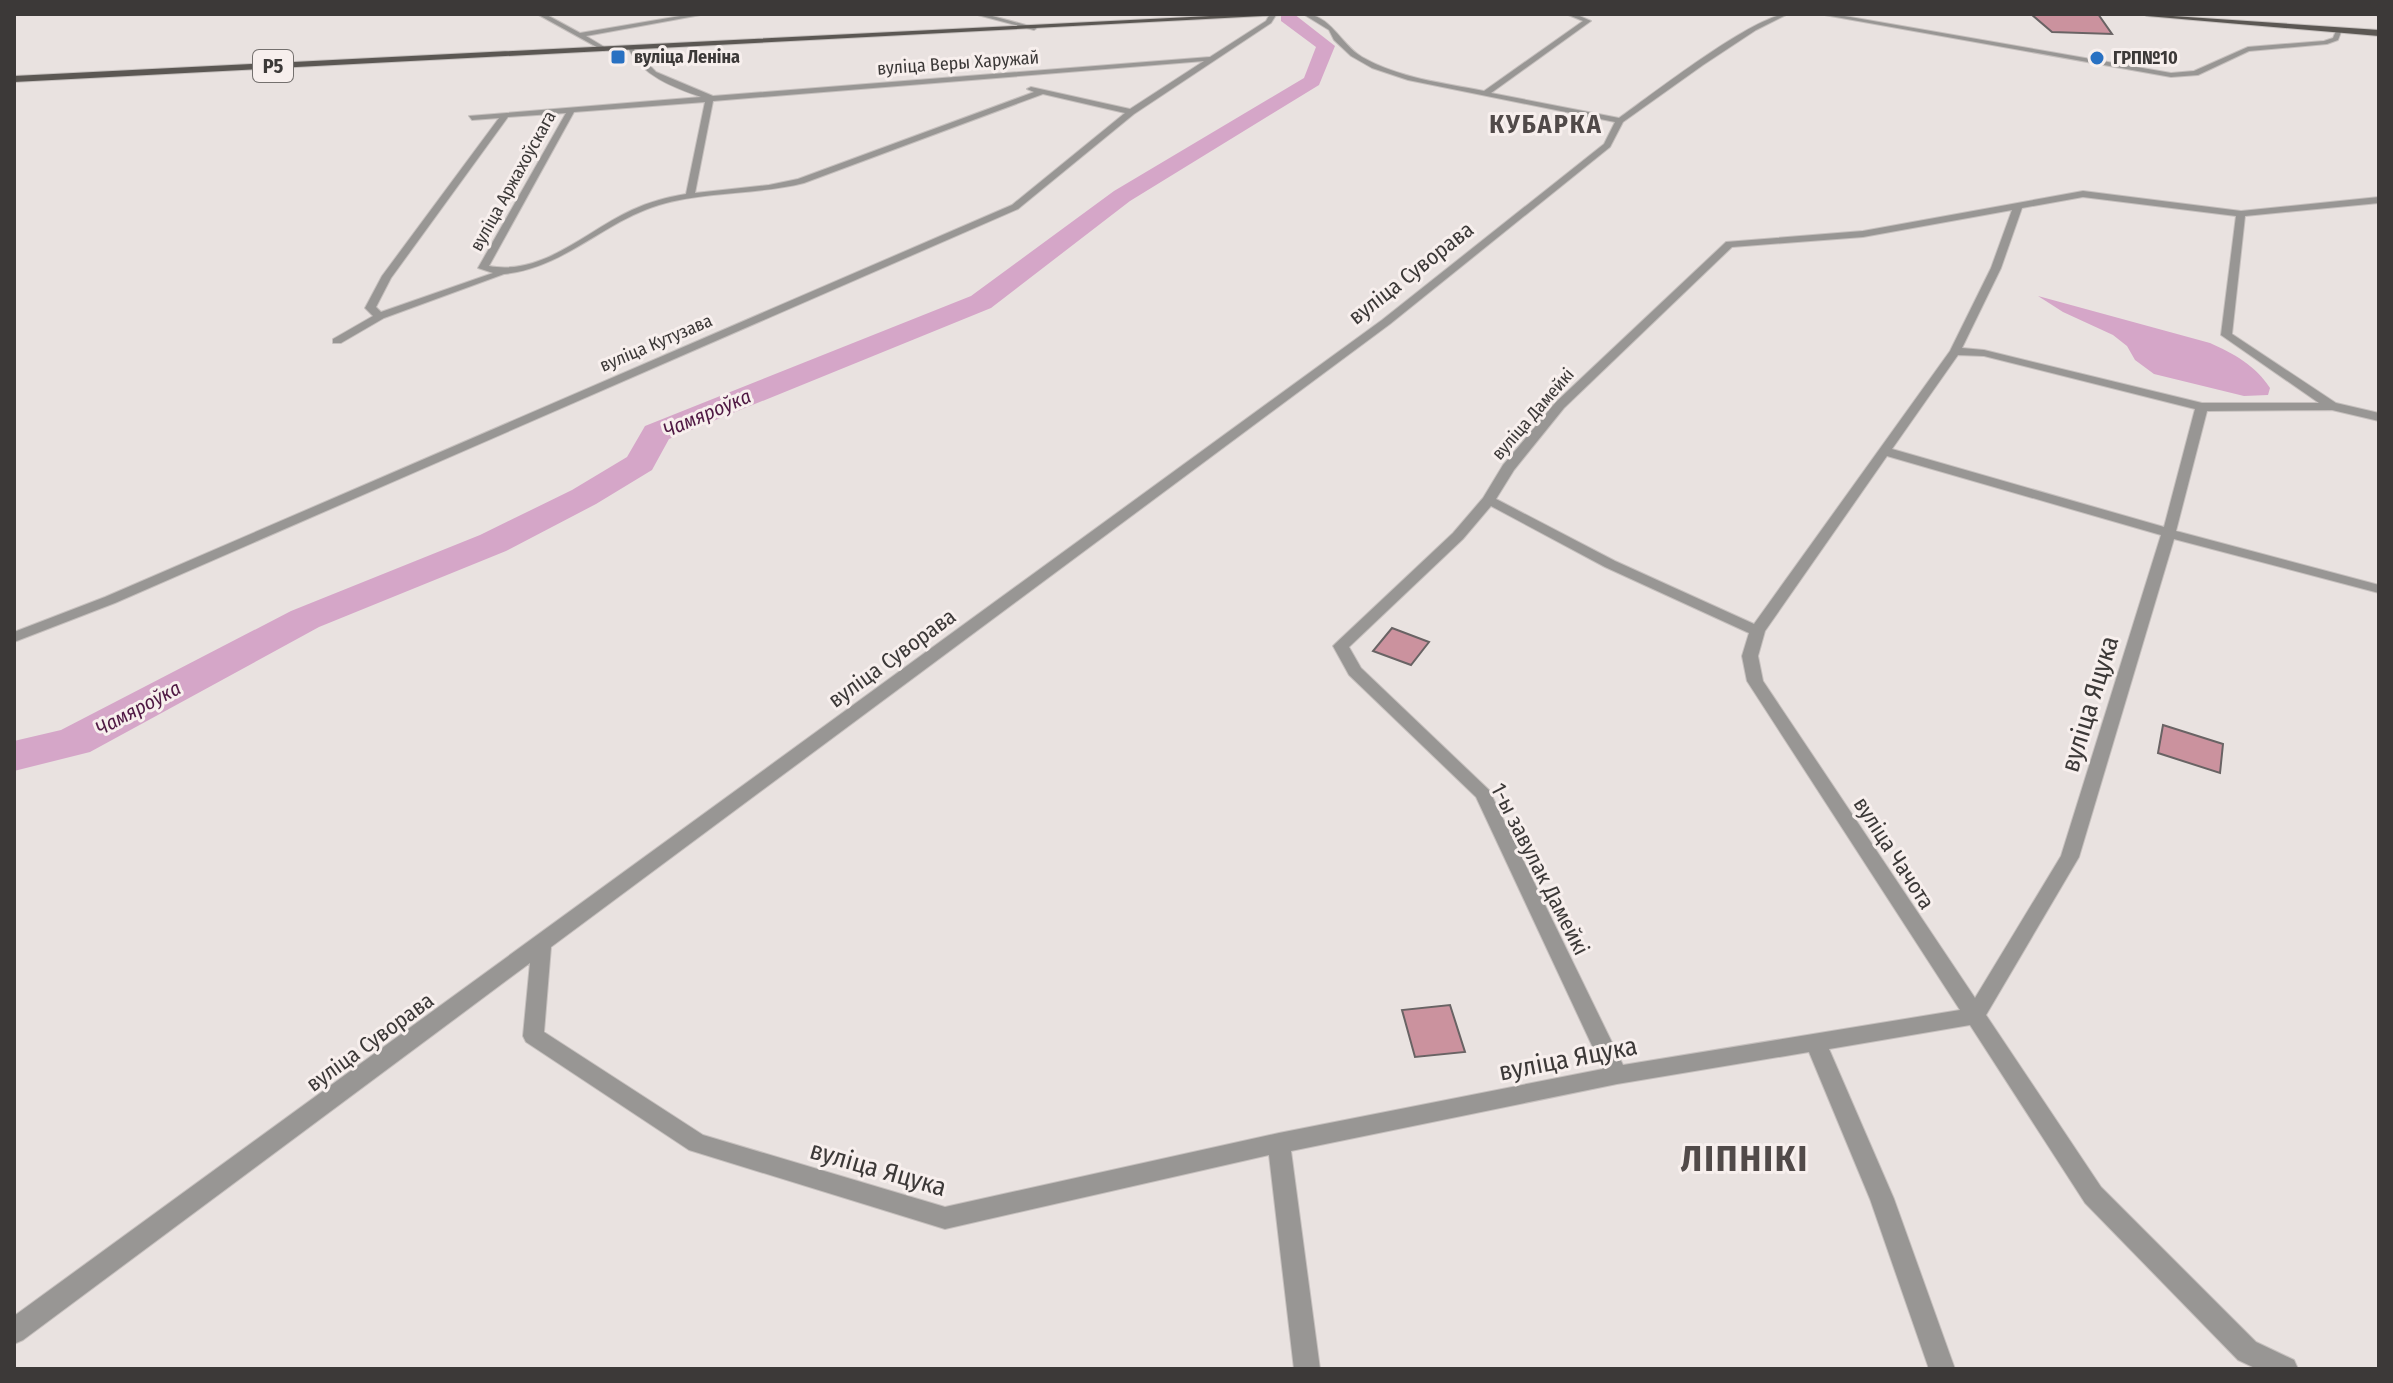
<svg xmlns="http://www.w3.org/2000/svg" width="2393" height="1383" font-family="'Fira Sans Condensed',sans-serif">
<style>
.water{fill:#d5a6c8}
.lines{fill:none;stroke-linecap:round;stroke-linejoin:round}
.river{fill:#d5a6c8;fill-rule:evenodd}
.building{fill:#cb929e;stroke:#696364;stroke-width:2}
.minor-casing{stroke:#c6c0be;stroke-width:2}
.primary-casing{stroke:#c6c0be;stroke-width:2}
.minor{fill:#989694;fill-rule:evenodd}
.primary{fill:#5b5753;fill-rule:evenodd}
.poi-dot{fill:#2971c2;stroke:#f7efed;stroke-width:3}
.labels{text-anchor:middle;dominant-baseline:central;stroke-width:6;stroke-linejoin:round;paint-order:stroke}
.far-poi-label{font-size:18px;font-weight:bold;fill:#3c3938;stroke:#f7efed;text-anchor:start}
.far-street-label{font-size:18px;fill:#3c3938;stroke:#f7efed}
.shield{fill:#f7efed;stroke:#74706e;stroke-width:2}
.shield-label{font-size:20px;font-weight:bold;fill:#3c3938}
.far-water-label{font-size:20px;font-style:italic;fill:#4f1843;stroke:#f7efed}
.street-label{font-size:22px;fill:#3c3938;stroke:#f7efed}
.far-district-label{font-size:26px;font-weight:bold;letter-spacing:2px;fill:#514a49;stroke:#f7efed}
.near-street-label{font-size:26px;fill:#3c3938;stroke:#f7efed}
.near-district-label{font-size:36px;font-weight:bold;letter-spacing:2px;fill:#514a49;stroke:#f7efed}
</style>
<rect width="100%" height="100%" fill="#e9e2e0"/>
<!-- water -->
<path class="water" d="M2038 296 2210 343C2233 353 2256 366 2270 388L2268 395 2244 396 2154 374 2135 360 2127 346 2113 335 2063 312Z"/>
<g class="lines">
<!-- river -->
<path class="river" d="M1281 14H1294L1335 46 1319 85 1130 201 991 308 669 439 652 470 596 504 506 551 319 627 90 752 14 771V741L61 730 291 611 480 535 572 490 627 457 645 426 971 296 1114 191 1304 78 1316 47 1281 21Z"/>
</g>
<!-- building -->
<path class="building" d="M2031 14H2098L2112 34 2052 32Z
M1392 628 1429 642 1411 665 1373 651Z
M2163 725 2223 744 2220 773 2158 753Z
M1450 1005 1465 1052 1415 1057 1402 1010Z"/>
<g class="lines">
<!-- minor casing -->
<g class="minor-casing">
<path id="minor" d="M537 14H545L580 33 692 14H706L586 36 606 48 604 51Z
M974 14H985L1037 28 1034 30Z
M1270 14 1276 15 1271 23 1134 114 1018 209 115 603 14 642V632L105 597 1012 205 1125 113 1043 94 804 183C757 195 706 191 659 205 603 222 564 268 504 274L384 318 341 343H333V339L373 316 365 308 382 276 499 118 472 120 469 116 701 97C672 87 643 76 628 48L631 46 656 72 713 96 1210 57 1266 21ZM1204 61 1130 109 1031 87 1027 89 1034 92 798 179 769 185 695 193 713 101ZM705 102 686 194C667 197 649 202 632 210 586 231 543 276 489 266L574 112ZM566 113 478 268 493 273 381 312 376 307 391 278 508 117Z
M1303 14C1331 14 1340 44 1362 57 1399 78 1443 83 1484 91L1583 21 1566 14H1575L1591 21 1491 93 1619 118C1650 96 1755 14 1788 14L1756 30 1703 65 1623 122 1610 147 1390 324 551 947 544 1032 703 1135 945 1207 1279 1133 1603 1069 1476 797 1349 675 1333 646 1336 643 1453 533 1483 498 1503 465 1556 402 1726 242 1863 231 2083 191 2241 211 2379 197V203L2245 216 2232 334 2336 403 2379 413V421L2332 410 2207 411 2176 531 2379 585V593L2174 539 2079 857 1986 1015 2101 1187 2256 1342 2294 1360 2298 1369H2257L2238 1360 2085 1203 1970 1025 1829 1049 1894 1199 1955 1369H1929L1870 1199 1809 1052 1617 1084 1291 1151 1320 1369H1294L1269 1155 945 1229 689 1150 526 1042 523 1036 530 963 23 1340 14 1344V1316L1382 320 1604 144 1615 122 1408 80 1372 68 1351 56 1334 40 1329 30ZM2083 197 2236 216 2221 335 2319 403H2202L1984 350 1962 348 2001 268 2022 208ZM2012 210 1991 268 1950 351 1754 624 1615 561 1496 499 1514 470 1564 408 1732 247 1863 237ZM1958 355 1984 356 2195 409 2164 527 1892 449ZM1887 456 2161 535 2061 856 1975 998 1763 681 1758 656 1765 631ZM1491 506 1605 567 1749 633 1742 656 1747 681 1960 1010 1623 1065 1489 790 1361 668 1349 647 1463 539Z
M1819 14H1833L2171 73 2194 71 2248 47 2324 41 2333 38 2336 31 2341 32 2338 40 2327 44 2249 51 2198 75 2171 77Z
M2375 14H2379V17Z"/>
</g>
<!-- primary casing -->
<g class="primary-casing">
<path id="primary" d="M1250 14H1302L14 82V76Z
M2143 14 2379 30V36L2147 16Z"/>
</g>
<!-- minor -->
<use href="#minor" class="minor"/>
<!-- primary -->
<use href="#primary" class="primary"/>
</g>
<!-- markers -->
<g class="poi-dot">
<rect x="610" y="49" width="16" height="16" rx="4"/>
<circle cx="2097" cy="58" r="8"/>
</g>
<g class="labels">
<!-- far-poi labels -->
<g class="far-poi-label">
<text x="634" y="57">вуліца Леніна</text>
<text x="2113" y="58">ГРП№10</text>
</g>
<!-- far-street labels -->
<g class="far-street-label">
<text transform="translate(958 63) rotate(-4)">вуліца Веры Харужай</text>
<text transform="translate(513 181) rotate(-61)">вуліца Аржахоўскага</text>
<text transform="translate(656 343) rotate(-23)">вуліца Кутузава</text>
<text transform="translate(1533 414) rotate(-49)">вуліца Дамейкі</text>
</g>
<!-- shield labels -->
<rect class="shield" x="253" y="50" width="40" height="32" rx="6"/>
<g class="shield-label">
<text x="273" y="66">Р5</text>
</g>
<!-- far-water labels -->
<g class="far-water-label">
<text transform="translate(707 413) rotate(-23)">Чамяроўка</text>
<text transform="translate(138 708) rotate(-28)">Чамяроўка</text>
</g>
<!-- street labels -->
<g class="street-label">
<text transform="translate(1411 273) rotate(-38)">вуліца Суворава</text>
<text transform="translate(892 658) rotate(-36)">вуліца Суворава</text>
<text transform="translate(1894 853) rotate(57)">вуліца Чачота</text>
<text transform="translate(1540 869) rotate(63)">1-ы завулак Дамейкі</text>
<text transform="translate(370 1042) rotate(-36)">вуліца Суворава</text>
</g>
<!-- far-district labels -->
<g class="far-district-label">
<text x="1546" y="124">КУБАРКА</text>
</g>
<!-- near-street labels -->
<g class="near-street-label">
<text transform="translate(2090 704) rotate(-73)">вуліца Яцука</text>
<text transform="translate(1568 1059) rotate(-11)">вуліца Яцука</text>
<text transform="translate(878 1169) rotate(16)">вуліца Яцука</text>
</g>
<!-- near-district labels -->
<g class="near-district-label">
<text x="1745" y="1159">ЛІПНІКІ</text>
</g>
</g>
<!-- border -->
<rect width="2393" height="1383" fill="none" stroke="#3c3938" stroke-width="32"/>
</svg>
